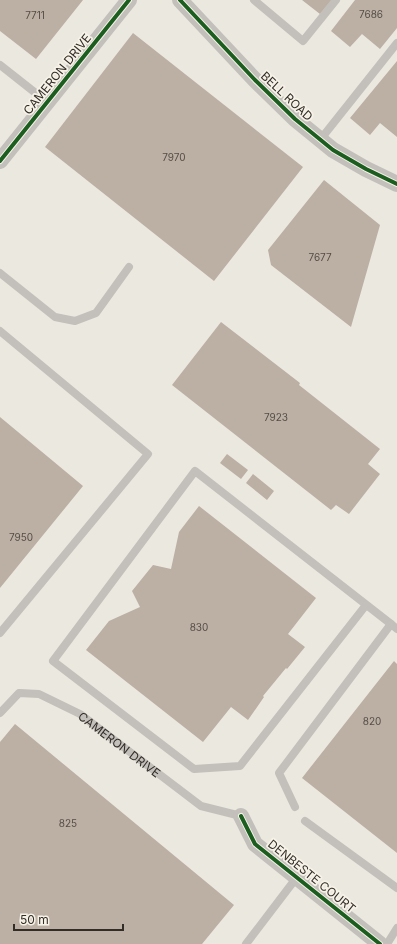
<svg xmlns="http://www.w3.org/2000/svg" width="397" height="944" font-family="Inter,sans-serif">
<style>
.building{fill:#bcafa4}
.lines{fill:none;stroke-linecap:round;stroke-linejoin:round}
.service{stroke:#c3bfba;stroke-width:8}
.minor{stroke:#c3bfba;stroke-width:16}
.cycleway-casing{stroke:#f7f2e8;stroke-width:6}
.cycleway{stroke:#1b5e20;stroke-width:4}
.labels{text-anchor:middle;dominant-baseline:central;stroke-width:3.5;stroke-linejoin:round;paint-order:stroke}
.number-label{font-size:10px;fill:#554e47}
.street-label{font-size:12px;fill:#332d28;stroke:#f7f2e8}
</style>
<rect width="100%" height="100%" fill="#ebe8e0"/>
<!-- building -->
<path class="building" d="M0 0H83L36 59 0 31Z
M302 0H332L320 14Z
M355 0H397V28L380 49 362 34 350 47 331 31Z
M133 33 303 167 214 281 45 147Z
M397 61V137L380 123 370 135 350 118Z
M324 180 380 225 351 327 271 265 268 250Z
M221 322 300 383 299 385 380 449 368 464 380 474 349 514 336 505 331 510 172 385Z
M0 417 83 486 0 588Z
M227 454 248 470 241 479 220 463Z
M253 474 274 491 267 500 246 483Z
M199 506 316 598 288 634 305 647 287 669 286 668 263 696 264 697 248 720 231 707 203 742 86 650 109 621 140 607 132 591 153 565 171 569 179 532Z
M394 661 397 664V853L302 778Z
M15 724 234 905 202 944H0V742Z"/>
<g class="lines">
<!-- service -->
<g class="service">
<path d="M254 0 303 41 336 0"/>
<path d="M0 65 47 102"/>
<path d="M320 140 397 43"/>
<path d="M0 273 55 317 75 321 96 313 129 267"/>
<path d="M0 331 148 454 0 633"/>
<path d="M366 605 240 766 194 769 53 661 195 471 391 624"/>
<path id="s1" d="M0 713 19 693 39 694 80 714 201 806 241 816"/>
<path d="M295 807 279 773 391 624 397 629"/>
<path d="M305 821 397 888"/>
<path d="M246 944 297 877"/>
<path d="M387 944 397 928"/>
</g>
<!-- minor -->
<path class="minor" d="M180 0 255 80 295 119 333 150 366 169 397 184
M0 161 129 0
M241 816 255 844 380 944"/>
<!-- cycleway casing -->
<g class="cycleway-casing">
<path id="cycleway" d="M180 0 255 80 295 119 333 150 366 169 397 184
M0 161 129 0
M241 816 255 844 380 944"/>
</g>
<!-- cycleway -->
<use href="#cycleway" class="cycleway"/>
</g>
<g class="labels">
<!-- number labels -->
<g class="number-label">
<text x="371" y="14">7686</text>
<text x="35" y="15">7711</text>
<text x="174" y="157">7970</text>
<text x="320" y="257">7677</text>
<text x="276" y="417">7923</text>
<text x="21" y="537">7950</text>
<text x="199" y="627">830</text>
<text x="372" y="721">820</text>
<text x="68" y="823">825</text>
</g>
<!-- street labels -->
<g class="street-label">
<text transform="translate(57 74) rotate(-51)">CAMERON DRIVE</text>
<text transform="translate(287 96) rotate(43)">BELL ROAD</text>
<text stroke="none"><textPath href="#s1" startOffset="143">CAMERON DRIVE</textPath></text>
<text transform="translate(312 876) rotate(39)">DENBESTE COURT</text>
</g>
</g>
<!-- scale -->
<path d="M14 924v6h109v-6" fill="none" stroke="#332d28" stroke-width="2"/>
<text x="20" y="924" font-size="12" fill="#332d28" stroke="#f7f2e8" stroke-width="3" paint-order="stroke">50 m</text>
</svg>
